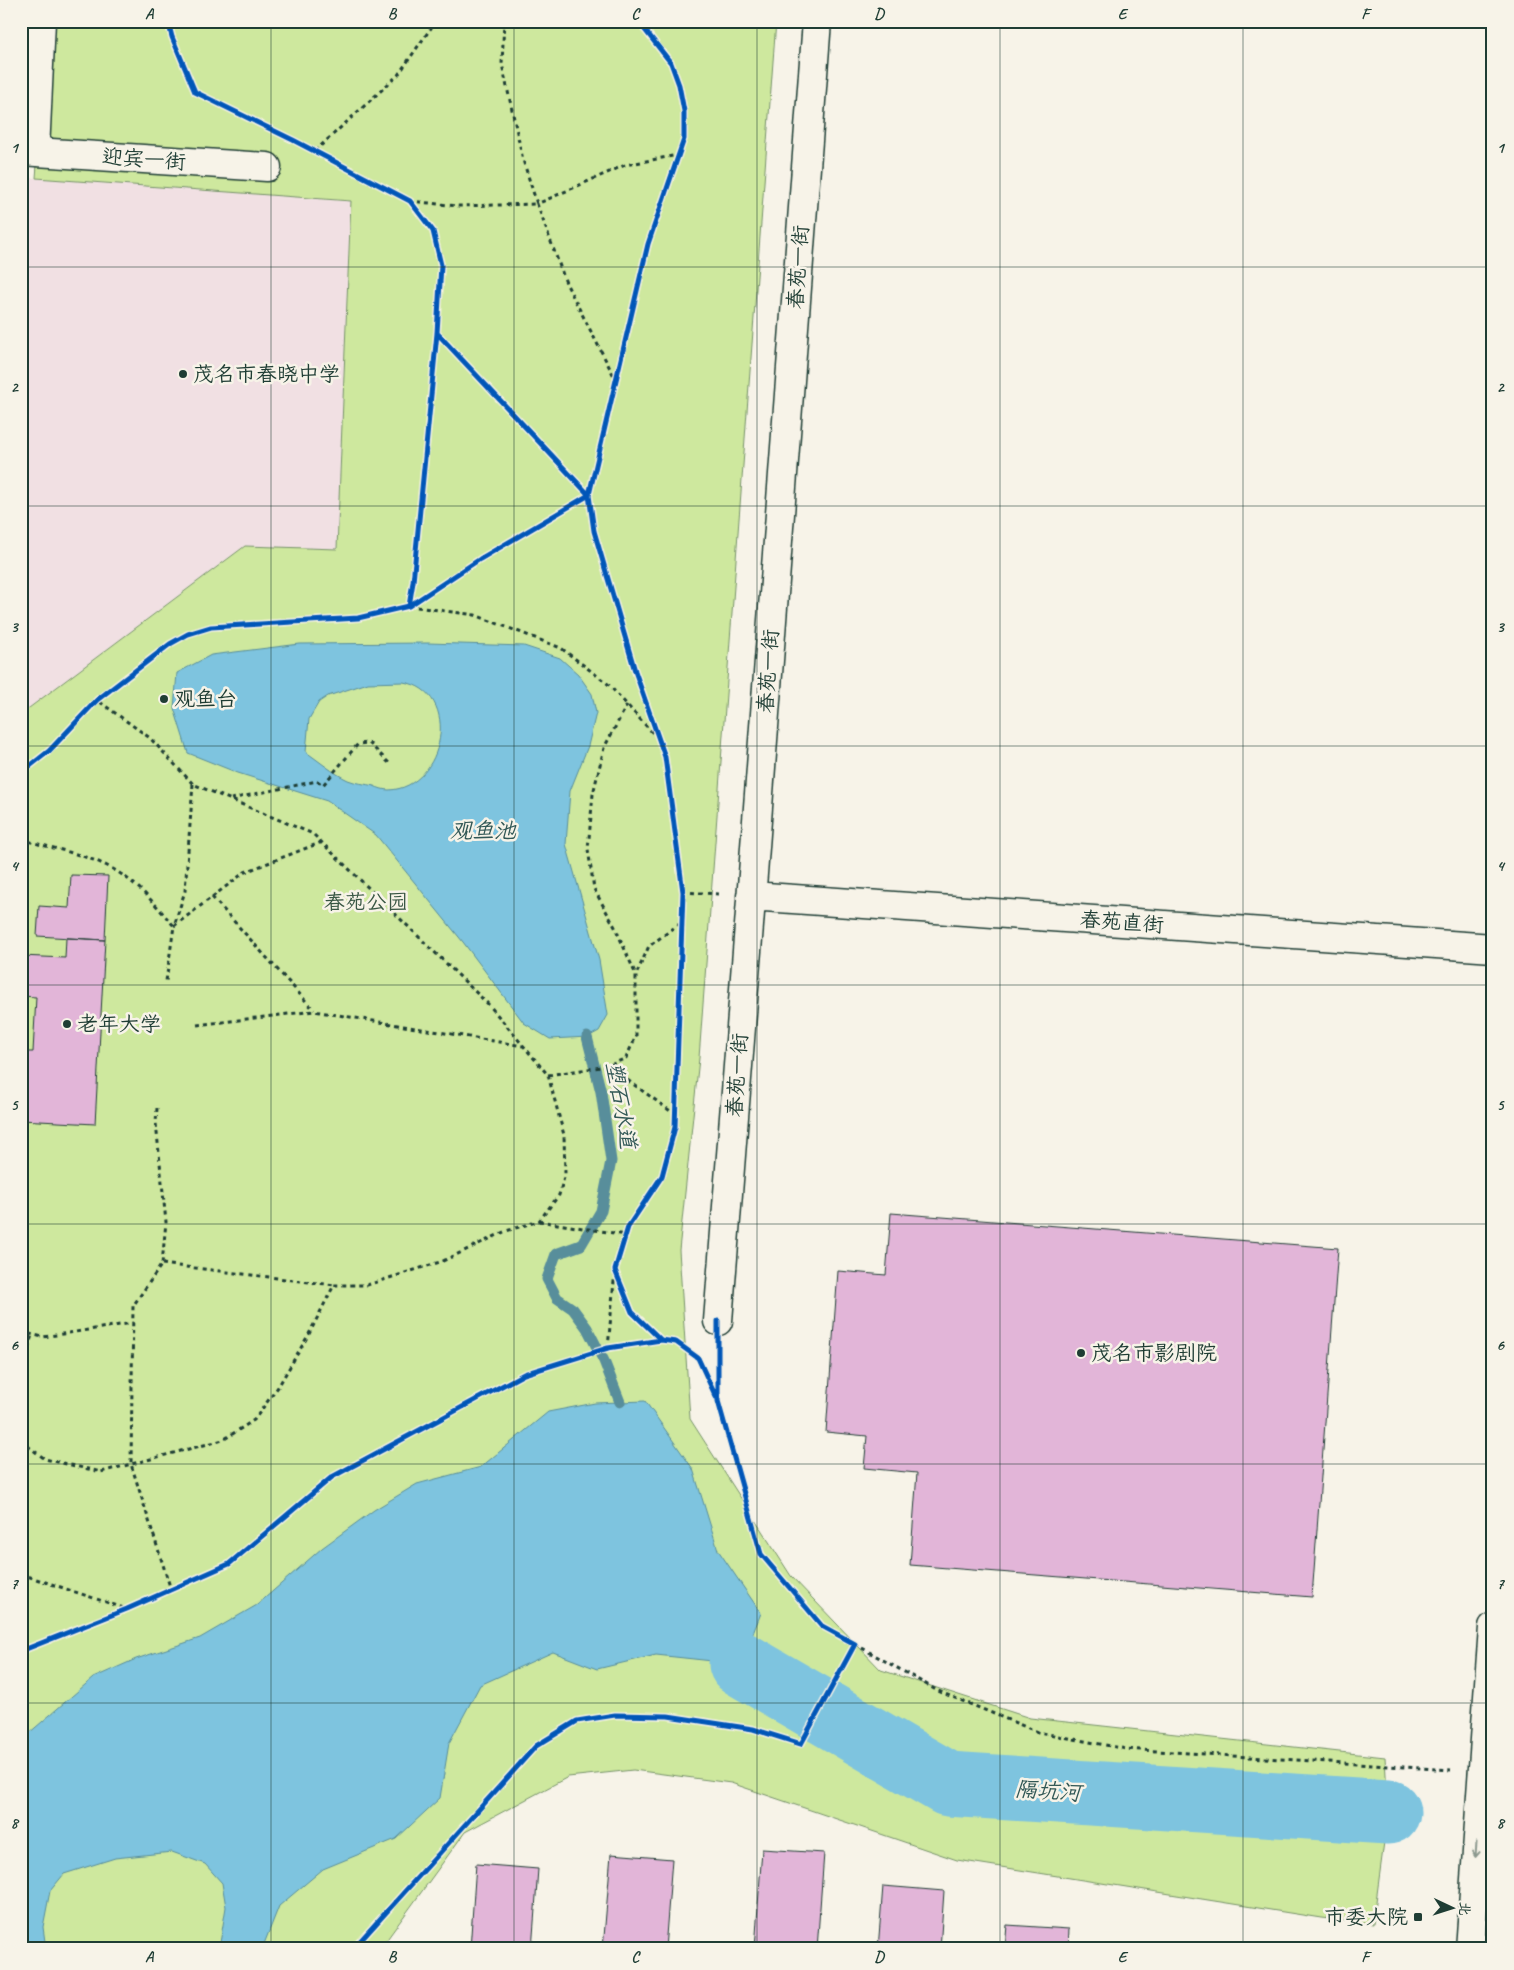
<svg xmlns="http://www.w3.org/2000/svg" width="1514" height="1970" font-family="Caveat,'LXGW WenKai TC',sans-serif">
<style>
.built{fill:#f1e0e3}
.green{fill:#cee89e;stroke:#769269}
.water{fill:#7ec4df;stroke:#588e9b;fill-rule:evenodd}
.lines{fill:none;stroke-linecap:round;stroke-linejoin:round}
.stream{stroke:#588e9b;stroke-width:11}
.river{stroke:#7ec4df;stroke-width:65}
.building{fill:#e2b5d8;stroke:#1f3d34}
.minor-casing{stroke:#1f3d34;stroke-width:31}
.primary-casing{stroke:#1f3d34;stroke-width:31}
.path{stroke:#1f3d34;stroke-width:3;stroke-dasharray:4 4;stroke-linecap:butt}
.minor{stroke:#f7f3e8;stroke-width:28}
.primary{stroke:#f7f3e8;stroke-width:28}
.cycleway-casing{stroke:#f7f3e8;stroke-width:8}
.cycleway{stroke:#0057b8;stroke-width:5}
.oneway{stroke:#8b988e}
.grid{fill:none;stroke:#1f3d34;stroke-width:1;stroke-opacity:0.55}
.poi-dot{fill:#1f3d34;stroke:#f7f3e8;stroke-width:2}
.labels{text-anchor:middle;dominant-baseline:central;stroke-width:5;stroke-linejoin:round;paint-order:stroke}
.street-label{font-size:21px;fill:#1f3d34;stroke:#f7f3e8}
.poi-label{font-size:21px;fill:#1f3d34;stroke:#f7f3e8;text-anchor:start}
.park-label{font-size:21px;fill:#395744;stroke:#f7f3e8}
.water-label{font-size:22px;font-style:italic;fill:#325856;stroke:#f7f3e8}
.neatline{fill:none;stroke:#1f3d34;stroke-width:2}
.grid-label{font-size:16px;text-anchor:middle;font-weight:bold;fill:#1f3d34}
</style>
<rect width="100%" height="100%" fill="#f7f3e8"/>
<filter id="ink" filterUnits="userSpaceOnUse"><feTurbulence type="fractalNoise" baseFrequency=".02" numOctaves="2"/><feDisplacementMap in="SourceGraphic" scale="10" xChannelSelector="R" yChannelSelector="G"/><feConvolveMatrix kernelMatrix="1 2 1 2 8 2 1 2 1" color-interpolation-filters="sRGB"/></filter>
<g filter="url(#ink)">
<!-- built -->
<path class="built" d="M21 177 351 201 337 550 245 546 21 714Z"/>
<!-- green -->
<path class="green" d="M48 21H776L699 1058 679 1250 690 1419 791 1576 881 1670 1030 1718 1385 1757 1388 1812 1373 1924 1321 1918 957 1860 731 1783 633 1770 568 1777 465 1832 380 1949H21V714L245 546 337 549 351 201 36 178Z"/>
<!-- water -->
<path class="water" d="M428 643 524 646 560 658 578 674 592 694 596 713 588 746 570 791 566 844 599 960 608 1015 599 1031 588 1037 550 1039 524 1023 463 942 376 835 327 801 238 773 188 753 174 708 177 673 211 655 300 644ZM403 682C463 691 445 788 389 790 384 790 378 788 374 786 366 784 355 783 348 780 333 773 319 761 306 752L309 719 319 702 328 696 368 683Z
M645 1401 693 1469 718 1550 761 1613 741 1664 656 1655 597 1669 553 1652 480 1685 449 1743 440 1798 396 1839 323 1869 279 1906 262 1949H219L226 1907 222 1883 205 1864 172 1852 115 1858 64 1874 50 1891 43 1927 46 1949H21V1740L93 1678 136 1659 200 1638 257 1605 322 1548 374 1510 417 1484 481 1467 548 1412 595 1403Z"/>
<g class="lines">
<!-- stream -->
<path class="stream" d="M587 1037 601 1092 611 1161 601 1211 581 1245 556 1254 547 1279 557 1298 573 1309 587 1328 604 1361 620 1402"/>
<!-- river -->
<path class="river" d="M741 1664 948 1784 1388 1812"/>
</g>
<!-- building -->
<path class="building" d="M71 875 108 876 105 940 37 936 39 906 69 908Z
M66 938 105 940 95 1124 21 1120V1052H33L36 997 21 996V956L65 958Z
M891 1213 1338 1248 1312 1597 910 1565 917 1473 864 1468 867 1436 826 1432 838 1271 886 1275Z
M762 1849 824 1853 817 1949H755Z
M611 1854 672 1859 665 1949H603Z
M476 1864 538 1869 532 1949H470Z
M883 1886 944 1891 940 1949H878Z
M1007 1925 1069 1929 1068 1949H1005Z"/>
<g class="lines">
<!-- minor casing -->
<g class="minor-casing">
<path id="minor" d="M21 151 267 167
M35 151 41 21
M751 896 1493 948
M718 1321 752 887 817 21"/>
</g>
<!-- primary casing -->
<g class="primary-casing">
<path id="primary" d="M1470 1949 1493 1627"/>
</g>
<!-- path -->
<path class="path" d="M315 151 398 75 433 25V21
M410 201 458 206 537 204 523 160 502 64 504 21
M437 333 589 495
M617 382 566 283 537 204 625 165 678 155
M409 606 475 615 561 648 608 684 660 741
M627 705 604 748 593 794 588 849 594 889 615 927 636 975
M193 784 185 891 174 926 245 872 322 842
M231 799 317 781 323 785 358 744 369 743 389 763
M21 839C56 850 96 855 125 877 144 890 159 909 174 926L166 981
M683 892 719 894
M212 897 314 1010
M197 1025 314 1011 523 1046
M608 1066 676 1115
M548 1075 608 1066 626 1058 636 1036V975L649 946 682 922
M157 1108 156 1123 166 1222 162 1264 133 1306 131 1464 171 1590
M539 1221 626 1235
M162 1264 334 1285
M21 1332 43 1337 133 1323
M608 1348 615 1270
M21 1371 32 1335
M21 1441 45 1459 101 1472 223 1440 254 1420 278 1387 309 1334 334 1285H367L443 1261 506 1231 539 1221 559 1195 565 1174 564 1135 548 1075 489 1005 313 834 193 784 150 738 97 700
M21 1574 127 1609
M855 1644 938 1691 1038 1732 1126 1749 1451 1770"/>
<!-- minor -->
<use href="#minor" class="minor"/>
<!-- primary -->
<use href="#primary" class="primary"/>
<!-- cycleway casing -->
<g class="cycleway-casing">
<path id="cycleway" d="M168 21 172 37 195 92 293 140 410 201 433 231 441 265 437 333 413 582 409 606
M638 21 671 63 679 85 684 111V139L648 244 589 495 594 531 635 671 665 757 683 892 675 1127 662 1176 628 1227 615 1270 632 1312 661 1340
M21 773 49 751 97 700 170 644 188 634 211 627 358 618 409 606 480 559 589 495 437 333
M21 1651 127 1609 229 1564 332 1477 524 1374 608 1348 661 1340 676 1342 698 1358 716 1397
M353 1949 536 1746 577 1721 615 1715 668 1716 753 1729 801 1744 855 1644 822 1626 761 1554 718 1401V1321"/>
</g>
<!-- cycleway -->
<use href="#cycleway" class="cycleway"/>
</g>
<!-- one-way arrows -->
<defs><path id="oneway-shaft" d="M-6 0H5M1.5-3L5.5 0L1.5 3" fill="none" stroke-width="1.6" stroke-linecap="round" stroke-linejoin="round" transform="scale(1.25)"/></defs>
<use class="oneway" href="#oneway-shaft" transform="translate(1476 1850) rotate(94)"/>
</g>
<!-- grid -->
<path class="grid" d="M271 21V1949M514 21V1949M757 21V1949M1000 21V1949M1243 21V1949M21 267H1493M21 506H1493M21 746H1493M21 985H1493M21 1224H1493M21 1464H1493M21 1703H1493"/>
<!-- markers -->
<g class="poi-dot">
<circle cx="183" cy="374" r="5"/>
<circle cx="164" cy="699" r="5"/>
<circle cx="67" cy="1024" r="5"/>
<circle cx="1081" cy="1353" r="5"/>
<rect x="1413" y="1912" width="10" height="10" rx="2.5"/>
</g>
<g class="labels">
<!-- street labels -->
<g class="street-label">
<text transform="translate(144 159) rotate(4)">迎宾一街</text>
<text transform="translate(798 267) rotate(-86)">春苑一街</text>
<text transform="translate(768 671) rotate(-86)">春苑一街</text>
<text transform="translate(1122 922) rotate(4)">春苑直街</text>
<text transform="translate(737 1075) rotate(-86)">春苑一街</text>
</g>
<!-- poi labels -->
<g class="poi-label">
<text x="193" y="374">茂名市春晓中学</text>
<text x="174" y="699">观鱼台</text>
<text x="77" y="1024">老年大学</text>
<text x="1091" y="1353">茂名市影剧院</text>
<text x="1408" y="1917" text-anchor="end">市委大院</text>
</g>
<!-- park labels -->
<g class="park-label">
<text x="366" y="902">春苑公园</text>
</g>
<!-- water labels -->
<g class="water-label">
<text x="483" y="831">观鱼池</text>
<text transform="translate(621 1105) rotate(80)">塑石水道</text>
<text transform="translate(1048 1791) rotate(4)">隔坑河</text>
</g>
</g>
<!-- margin -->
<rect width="1514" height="1970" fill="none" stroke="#f7f3e8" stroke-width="55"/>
<!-- north arrow -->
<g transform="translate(1452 1908) rotate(94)" stroke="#f7f3e8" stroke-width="4" paint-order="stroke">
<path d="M0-4L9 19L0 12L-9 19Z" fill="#1f3d34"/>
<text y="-8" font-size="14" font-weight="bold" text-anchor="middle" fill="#1f3d34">北</text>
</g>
<rect x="28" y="28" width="1458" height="1914" class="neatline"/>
<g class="grid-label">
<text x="149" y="19">A</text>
<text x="392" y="19">B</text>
<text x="635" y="19">C</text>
<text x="879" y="19">D</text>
<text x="1122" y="19">E</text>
<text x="1365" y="19">F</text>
<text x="14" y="153">1</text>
<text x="1500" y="153">1</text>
<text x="14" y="392">2</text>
<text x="1500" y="392">2</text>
<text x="14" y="632">3</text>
<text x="1500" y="632">3</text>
<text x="14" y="871">4</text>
<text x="1500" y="871">4</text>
<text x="14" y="1110">5</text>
<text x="1500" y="1110">5</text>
<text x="14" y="1350">6</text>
<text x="1500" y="1350">6</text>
<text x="14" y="1589">7</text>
<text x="1500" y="1589">7</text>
<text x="14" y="1828">8</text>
<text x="1500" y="1828">8</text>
<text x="149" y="1962">A</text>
<text x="392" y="1962">B</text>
<text x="635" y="1962">C</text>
<text x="879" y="1962">D</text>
<text x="1122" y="1962">E</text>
<text x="1365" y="1962">F</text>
</g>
</svg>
